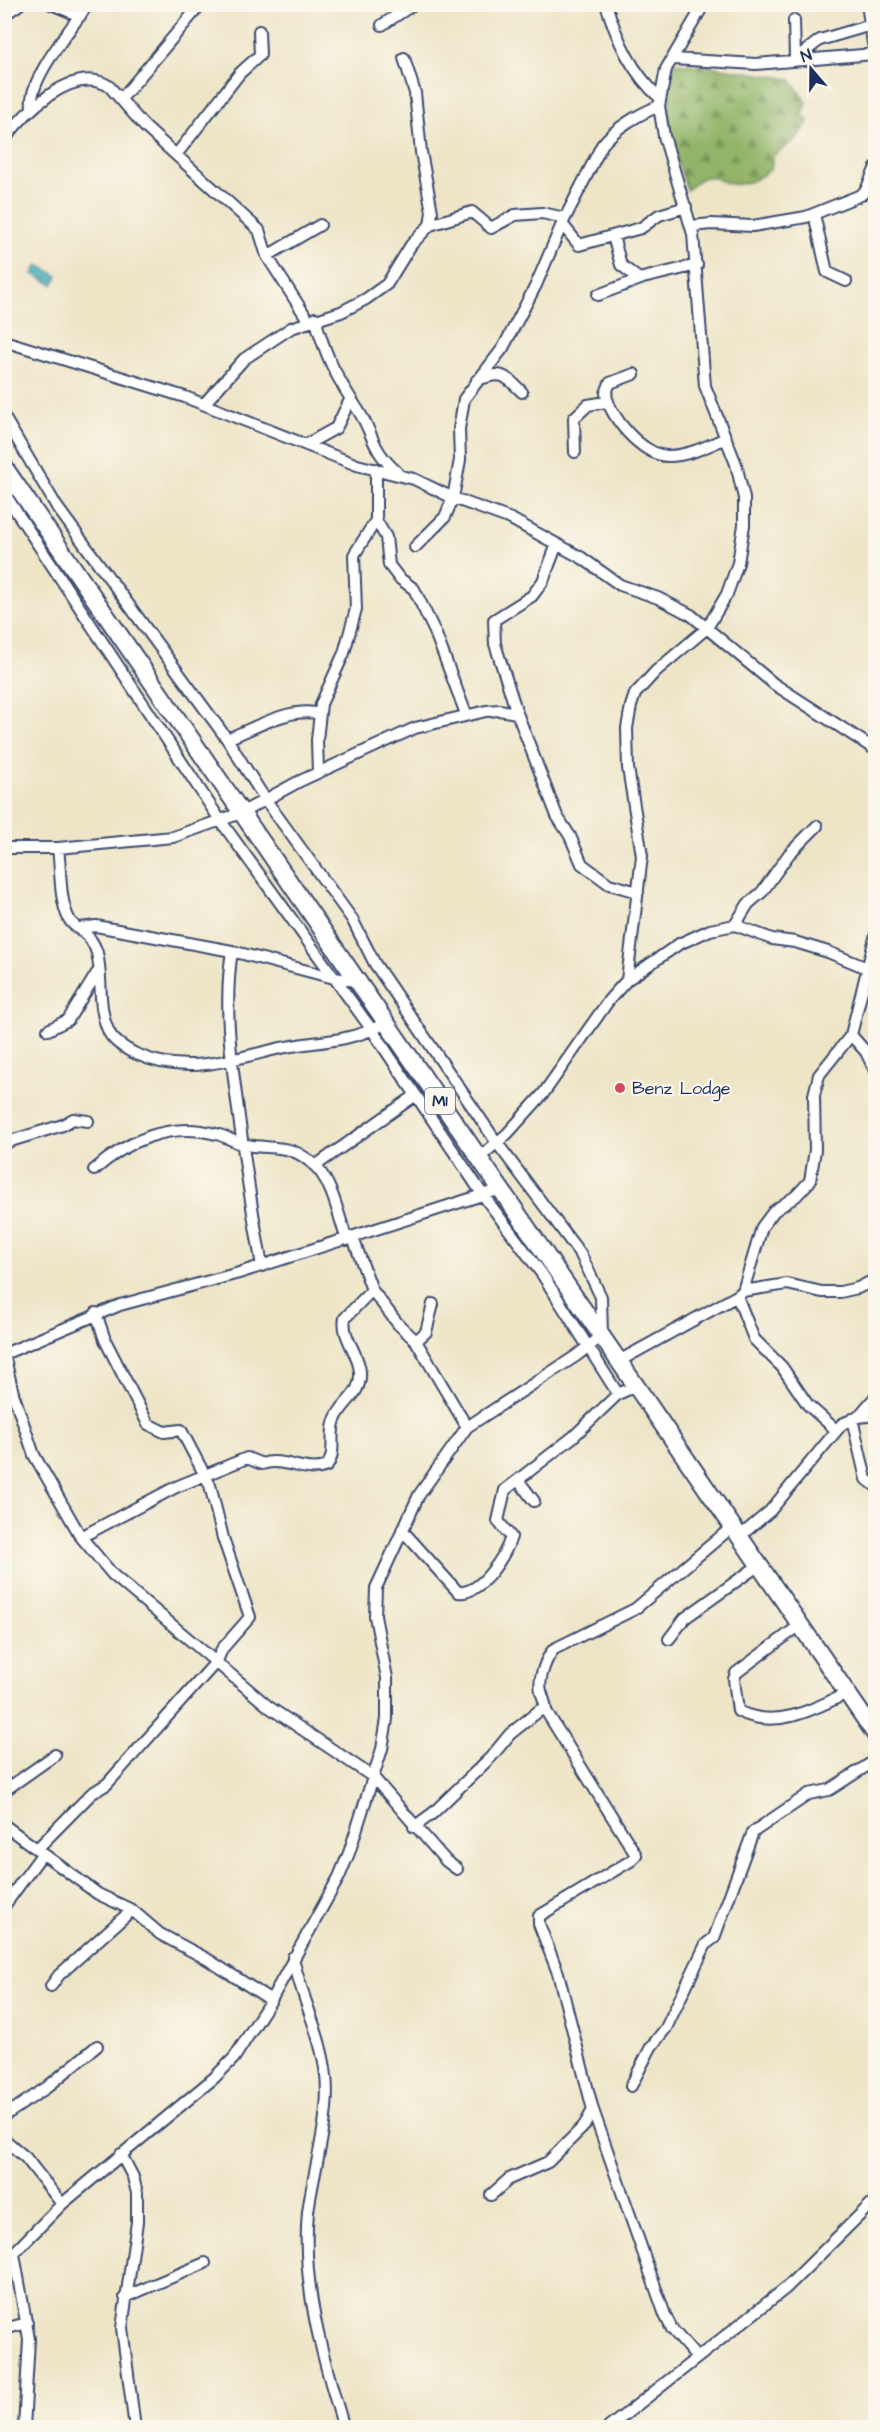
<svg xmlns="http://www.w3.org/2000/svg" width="880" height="2432" font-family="'Architects Daughter',sans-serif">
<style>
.forest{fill:url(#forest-firs);stroke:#567263;stroke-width:1.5}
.water{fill:url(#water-ripples);stroke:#2c6d8c;stroke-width:1.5}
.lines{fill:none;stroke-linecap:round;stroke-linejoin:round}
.minor-casing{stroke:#3b4a6e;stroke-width:14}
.highway-casing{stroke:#3b4a6e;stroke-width:20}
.minor{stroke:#fff;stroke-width:10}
.highway{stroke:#fff;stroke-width:16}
.poi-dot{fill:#d1495b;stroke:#fbf7ec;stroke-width:2}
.labels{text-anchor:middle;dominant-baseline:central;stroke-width:4.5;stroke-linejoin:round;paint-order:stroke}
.shield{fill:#fbf7ec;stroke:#5e6b89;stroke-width:1.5}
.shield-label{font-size:16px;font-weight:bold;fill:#1b2f5e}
.poi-label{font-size:18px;fill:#1b2f5e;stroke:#fbf7ec;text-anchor:start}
</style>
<defs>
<pattern id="forest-firs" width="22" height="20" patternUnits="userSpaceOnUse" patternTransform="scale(1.5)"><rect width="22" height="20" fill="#91b468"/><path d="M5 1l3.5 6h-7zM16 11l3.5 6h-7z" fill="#769359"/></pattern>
<pattern id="water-ripples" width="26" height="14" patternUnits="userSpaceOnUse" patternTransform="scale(1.5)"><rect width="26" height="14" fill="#3cabb9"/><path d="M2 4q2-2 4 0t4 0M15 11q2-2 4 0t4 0" fill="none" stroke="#328c9a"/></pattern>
</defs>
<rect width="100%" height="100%" fill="#fbf7ec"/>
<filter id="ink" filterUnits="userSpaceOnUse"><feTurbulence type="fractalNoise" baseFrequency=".0167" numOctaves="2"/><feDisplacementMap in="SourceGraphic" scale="12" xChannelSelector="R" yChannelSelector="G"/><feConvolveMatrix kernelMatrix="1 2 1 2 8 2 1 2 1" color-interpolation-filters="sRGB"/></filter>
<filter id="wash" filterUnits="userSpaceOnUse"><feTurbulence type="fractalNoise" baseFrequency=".008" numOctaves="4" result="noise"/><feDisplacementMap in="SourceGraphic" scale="24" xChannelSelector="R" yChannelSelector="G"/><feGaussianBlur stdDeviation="1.35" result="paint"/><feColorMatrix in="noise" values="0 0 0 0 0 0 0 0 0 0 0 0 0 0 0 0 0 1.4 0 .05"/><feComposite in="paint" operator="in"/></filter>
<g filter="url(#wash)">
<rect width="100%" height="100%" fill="#eee5c7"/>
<!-- forest -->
<path class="forest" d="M674 63 709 66 790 79 807 103 802 115 808 121C801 138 788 145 773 156L771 169C758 179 743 188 726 183 718 180 711 175 703 178 697 180 691 187 687 190 671 144 663 111 674 63Z"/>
<!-- water -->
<path class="water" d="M38 265 58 276 53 285 33 274Z"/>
</g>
<g filter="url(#ink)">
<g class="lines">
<!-- minor casing -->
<g class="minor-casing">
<path id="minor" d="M51 4 80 16
M606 4C617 40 632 73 660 98
M867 4 876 63
M4 15 20 4
M794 20 795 59
M382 25 414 4
M673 59 756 64 874 54
M795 59 820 40 871 25
M122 98 201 4
M32 106C28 79 72 28 88 4
M4 140C24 113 72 64 109 86L145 127 259 230 267 256 308 320
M176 155 240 73 260 55 259 31
M814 214 827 272 846 281
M562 224 579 245 641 228 659 215 686 207
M430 225 472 212 491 228 515 215 542 213 565 218
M692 226 711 224 753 226 806 217 861 195 866 190 876 167
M613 236 621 265 639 279
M267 256 320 225
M598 295 643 278 697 265
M315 318C326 358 336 376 358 410 375 436 370 448 397 472
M4 341 185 397 357 465 414 479 453 498 511 519 582 558 620 585 658 598 691 615 774 684 876 750
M634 374 610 383 606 393C608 416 643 456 668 456 688 456 708 446 726 438
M477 380C502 371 504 374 522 392
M204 404 244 359 291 328 341 312 366 299 387 284 411 245 430 225 432 212 421 152 415 93 404 58
M4 417 57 507 227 739 265 799 352 919 375 964 497 1143 581 1255 601 1297 602 1336 576 1356 467 1427 419 1495 376 1588 375 1616 387 1678V1719L382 1749 349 1853 339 1877 271 2000 234 2058 214 2078 62 2204 26 2158 4 2139
M307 444 336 428 350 400
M575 452 574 418 588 405 606 402
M4 493 220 820 372 1030 483 1195 542 1274 618 1394
M376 520 386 537 389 565 399 578 414 589 435 632 466 714
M557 544 543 581 532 596 494 620 495 644 517 713 557 816 570 836 582 864 609 884 638 892
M415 547 445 517 453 498 460 460 459 429 464 399 503 348 536 285 562 224 602 145C615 128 639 114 659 106
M227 739C255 728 290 706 320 714
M318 772 317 740 321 704 344 653 356 609 354 555 376 520V469
M4 848H58L173 837 241 813 298 782 415 728 486 711 499 710 517 713
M58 848C61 869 59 900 69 919 75 931 90 930 97 953 103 977 97 1005 108 1030 112 1041 124 1048 134 1053 183 1076 227 1061 276 1049 310 1041 345 1043 378 1027
M735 925 748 904 762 892 789 854 817 826
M80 928 96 926 232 951 334 978 357 981
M232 951C224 1002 230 1051 237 1102 244 1157 252 1211 262 1266
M627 980 679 944 710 930 735 925 772 939 795 942 828 952 867 968
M48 1030 68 1020 97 973
M851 1035 866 1052 876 1073
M4 1143 63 1125 73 1119 88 1121
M480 1157 507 1134 543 1094 609 1000 627 980 642 856 628 768 627 728 631 706 635 694 656 671 707 628 727 594 738 563 744 525V498L736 464 705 386 693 234 664 136 659 106 666 69 704 4
M315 1166 416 1095
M94 1170C127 1141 170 1121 216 1134 226 1136 235 1143 246 1145 275 1150 292 1142 317 1168 333 1185 339 1218 347 1240
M353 1238 372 1290 398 1324 416 1341 467 1427
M743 1291 787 1284 822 1292H840L858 1288 876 1279
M737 1296 754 1339 782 1367 808 1405 836 1430
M416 1341 426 1332 433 1304
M619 1361 737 1296 743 1291 762 1227 774 1211 796 1196 810 1181 815 1150 814 1095 819 1075 851 1035 876 934
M858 1417 876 1396
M852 1419 866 1479 876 1486
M518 1480 534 1501
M402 1530 458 1592C481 1595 505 1556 511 1537L498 1521 505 1490 573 1437 618 1394 636 1386
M81 1537 176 1487 247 1458 262 1464C283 1456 307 1475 327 1466 337 1452 329 1435 335 1420 342 1401 362 1395 360 1372 359 1353 341 1337 345 1318L372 1290
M739 1537 770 1511 842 1424 858 1417 876 1415
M800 1625 736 1673 734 1679 738 1711C775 1730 813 1710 847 1693
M669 1639 685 1618 759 1565
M546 1711C546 1703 543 1699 541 1691 538 1679 546 1658 554 1649L635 1609 732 1527
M4 1791 55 1755
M4 1825 98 1894 132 1910 160 1934 207 1959 271 2000
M414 1827 433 1813 491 1757 510 1734 540 1710 546 1711 636 1855 632 1860 539 1916V1924L558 1973 593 2110 665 2315 672 2329 697 2358
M38 1848 91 1794 107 1784 217 1661 222 1649 250 1617 223 1538 210 1485 181 1430 164 1432 148 1424 105 1340 96 1313
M457 1869 446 1861 373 1777 269 1707 113 1575 81 1537 34 1455 13 1393 4 1354 120 1305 239 1273 501 1189
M4 1906 43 1853
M293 1957C301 1997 322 2036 326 2076 331 2115 313 2172 308 2212 301 2285 323 2359 344 2428
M51 1986 59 1975 132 1910
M631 2086 651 2047 666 2028 706 1944 714 1938 753 1832 809 1794 829 1790 876 1760
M4 2116 46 2088 97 2046
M121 2154 133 2177 137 2193V2222L122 2328 135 2428
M491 2195 509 2179 548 2162 584 2126 593 2110
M14 2254 29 2339 24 2428
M4 2263 62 2204
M125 2297 205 2263
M4 2329 27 2323
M608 2428 786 2288 876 2199"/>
</g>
<!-- highway casing -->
<g class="highway-casing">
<path id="highway" d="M4 467 876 1735"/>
</g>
<!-- minor -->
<use href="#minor" class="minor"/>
<!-- highway -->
<use href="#highway" class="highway"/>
</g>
</g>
<!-- markers -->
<circle class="poi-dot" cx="620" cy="1088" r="6"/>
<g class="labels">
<!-- shield labels -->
<rect class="shield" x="425" y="1088" width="30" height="26" rx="4.5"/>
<g class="shield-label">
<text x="440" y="1101">M1</text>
</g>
<!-- poi labels -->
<g class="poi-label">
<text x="632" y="1088">Benz Lodge</text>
</g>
</g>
<!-- margin -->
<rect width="880" height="2432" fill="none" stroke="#fbf7ec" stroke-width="24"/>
<!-- north arrow -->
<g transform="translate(811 69) rotate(340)" stroke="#fbf7ec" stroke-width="4.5" paint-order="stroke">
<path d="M0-4.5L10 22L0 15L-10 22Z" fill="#1b2f5e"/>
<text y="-9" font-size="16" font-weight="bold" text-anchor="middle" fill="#1b2f5e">N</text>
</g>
</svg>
